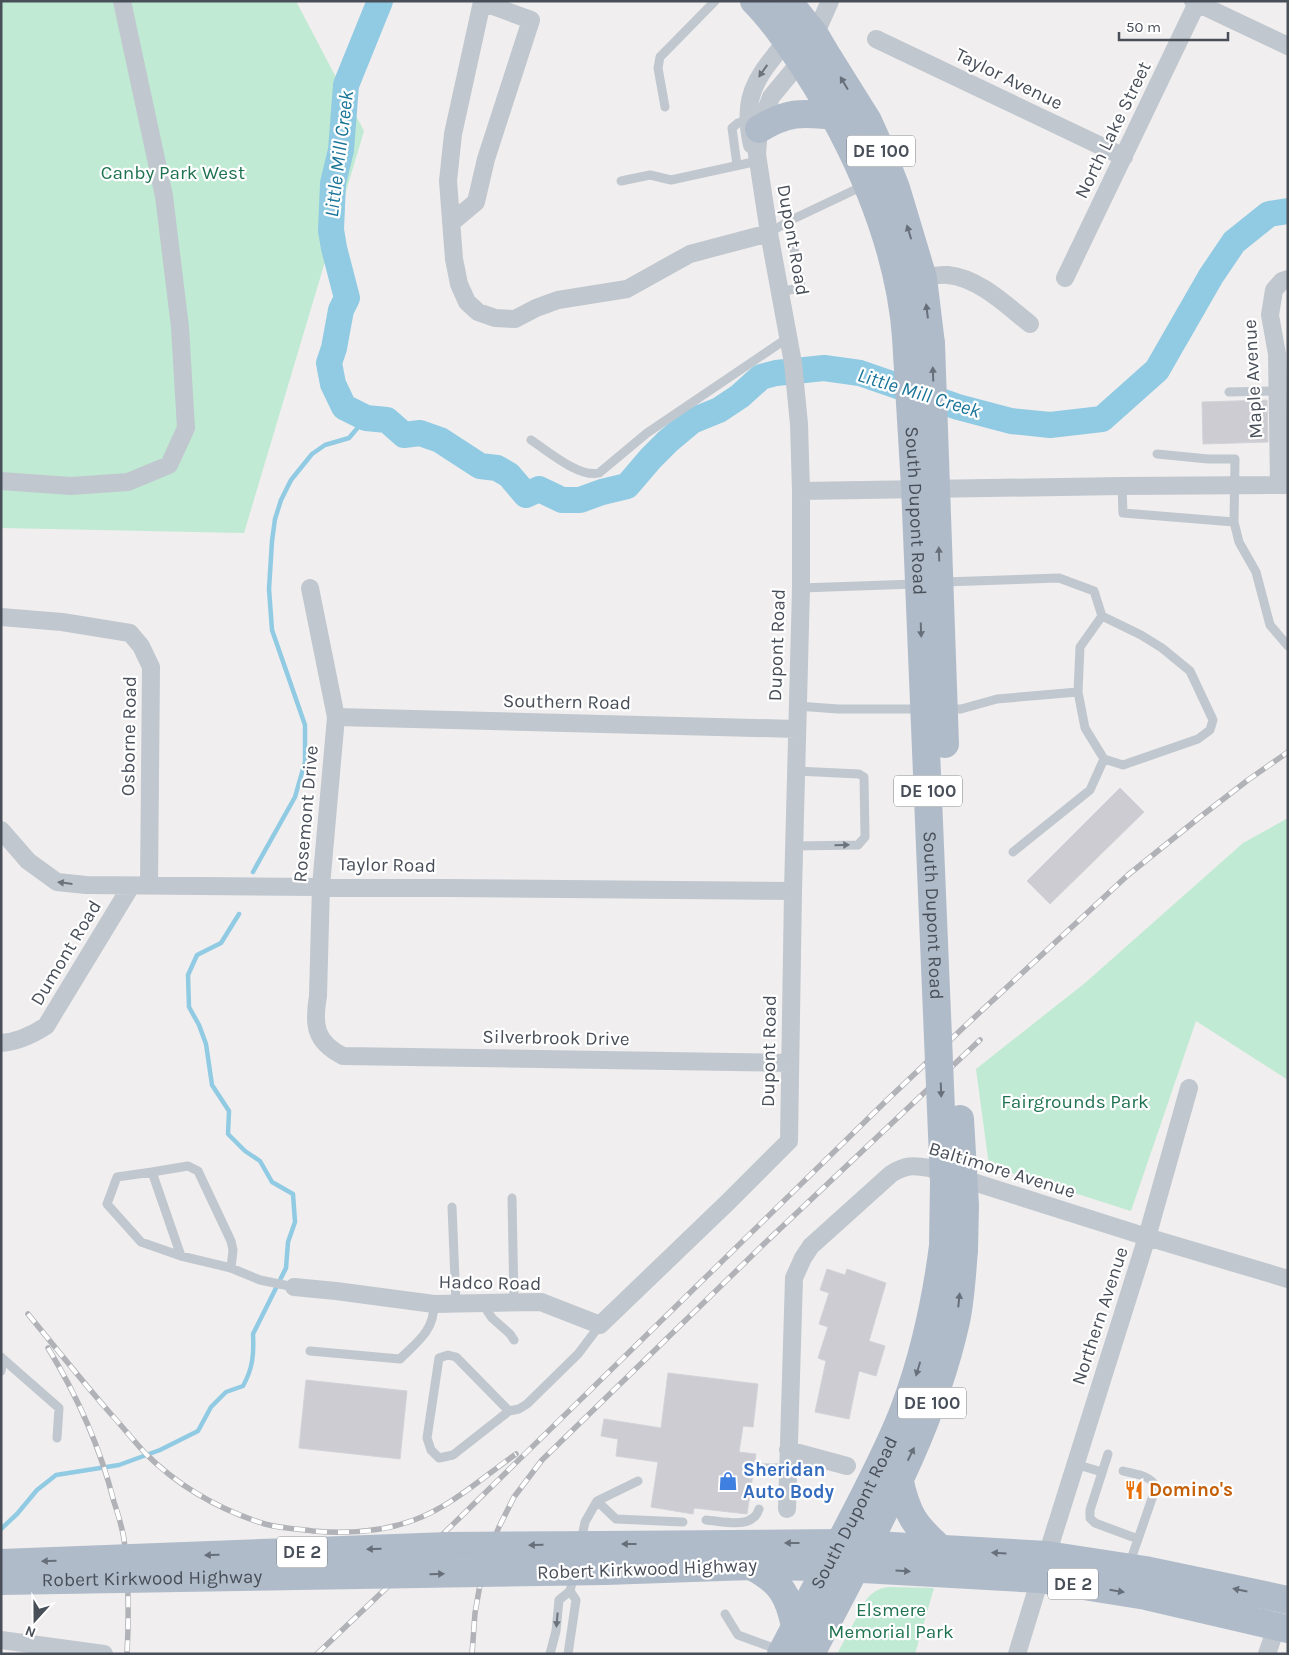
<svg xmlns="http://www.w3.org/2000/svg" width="1289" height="1655" font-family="Karla,sans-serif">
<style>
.green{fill:#c0ead3}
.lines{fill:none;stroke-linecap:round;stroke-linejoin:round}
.stream{stroke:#91cbe3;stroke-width:4.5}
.river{stroke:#91cbe3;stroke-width:26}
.building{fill:#ccccd2;stroke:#d2d3d8}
.service{stroke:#c0c7ce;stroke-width:9}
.minor{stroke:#c0c7ce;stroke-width:18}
.primary{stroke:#b0bbca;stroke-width:28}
.rail-casing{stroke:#b0b2b7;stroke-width:5.5}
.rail{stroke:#fff;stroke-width:4;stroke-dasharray:11;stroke-linecap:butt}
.primary-bridge{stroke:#b0bbca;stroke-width:28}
.oneway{fill:#6c737c}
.oneway2{fill:#676f7b}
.labels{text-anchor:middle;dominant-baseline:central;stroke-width:4.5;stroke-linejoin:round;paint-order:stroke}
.shield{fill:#fff;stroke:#7f848b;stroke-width:1}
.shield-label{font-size:18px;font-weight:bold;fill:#484f59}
.street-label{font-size:19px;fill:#484f59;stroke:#fff}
.park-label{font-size:19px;fill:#207350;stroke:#fff}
.shop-label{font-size:19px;font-weight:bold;fill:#366cbe;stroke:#fff;text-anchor:start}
.food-label{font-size:19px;font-weight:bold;fill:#c56008;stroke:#fff;text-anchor:start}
.water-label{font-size:20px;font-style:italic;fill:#1a7599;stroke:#fff}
</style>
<rect width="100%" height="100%" fill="#f0eeee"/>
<!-- green -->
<path class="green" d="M1 1H296L364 131 244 533 1 528Z
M1288 818V1080L1196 1021 1131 1211 989 1166 976 1069 1085 983 1243 843Z
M889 1587 934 1588 915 1654H837L866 1600C872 1592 879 1588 889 1587Z"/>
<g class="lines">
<!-- stream -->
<path class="stream" d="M253 872 295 797 305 762V725L272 630 269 589 272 541 275 519 281 500 291 480 312 454 325 445 349 438 366 418
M1 1529 17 1514 37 1490 56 1475 119 1465 160 1450 198 1431 211 1407 226 1392 243 1386C253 1368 254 1354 253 1334L286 1268 288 1242 295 1222 293 1194 272 1182 260 1161 245 1151 228 1134 229 1111 212 1085 206 1044 199 1025 189 1007 188 975 197 955 221 943 239 914"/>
<!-- river -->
<path class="river" d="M380 1 346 85 341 150 333 183 331 230 334 248 347 298 341 310 334 348 329 363 333 384 344 407 366 418 387 420 404 435 420 433 440 440 480 466 497 468 509 475 526 495 539 489 562 500H580L602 492 627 486 651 458 668 441 692 421 719 410 740 396 761 377 776 373 824 368 860 373 958 407 1011 421 1050 425 1102 419 1157 370 1211 276 1234 242 1269 214 1288 211"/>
</g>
<!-- building -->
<path class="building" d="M1267 400 1268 442 1203 444 1202 402Z
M1120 788 1144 812 1050 904 1027 881Z
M827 1269 845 1275 847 1269 886 1283 869 1341 885 1346 876 1376 859 1371 849 1419 815 1412 826 1361 818 1358 828 1327 819 1324 829 1293 820 1290Z
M668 1373 758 1384 753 1427 743 1426 739 1452 756 1454 747 1514 694 1508 693 1514 651 1507 658 1462 616 1456 618 1439 601 1436 604 1419 661 1428Z
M306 1380 407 1391 400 1459 299 1448Z"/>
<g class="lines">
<!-- service -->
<path class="service" d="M665 107 658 68 660 57 715 1
M737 165 732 128 738 123 748 120
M621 181 650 175 671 180 758 161
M769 233 789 221
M780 292 799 288 801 286 789 221 865 185
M1229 392 1278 391
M531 440C548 451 579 478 599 473L647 433 789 337
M1157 454 1208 459H1235L1234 522 1239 542 1256 572 1270 625 1288 646
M1122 486 1123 513 1234 522
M943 582 1059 578 1094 591 1102 616 1080 647 1078 692 997 699 961 709H946
M801 588 915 584
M1078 692 1085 728 1104 759 1123 765 1198 739 1210 730 1213 720 1190 671 1162 648 1141 635 1102 616
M797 706 838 709H923
M794 846 858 845 865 837 864 777 859 774 796 771
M1013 852 1090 790 1104 759
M152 1172 188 1166 198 1171 231 1241 233 1250 231 1268
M512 1198 514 1302
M452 1207 456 1303
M181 1256 152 1172 117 1177 107 1204 141 1242 181 1256 231 1268 260 1280 294 1287
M482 1303 492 1318 510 1334 514 1340
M310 1351 400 1359C418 1341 434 1331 434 1304
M1 1357 3 1359 1 1371
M3 1359 59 1408 57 1438
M509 1411 453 1455 439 1458 431 1450 427 1438 439 1358 448 1355 456 1357 509 1411 519 1409 527 1404 578 1354 600 1325
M1108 1454 1090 1510V1518L1095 1523 1138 1539
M1075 1464 1102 1472
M762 1468H788
M1123 1471C1134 1474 1151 1475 1156 1487L1129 1565
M597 1501 616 1519 683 1522
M706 1520C723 1521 753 1530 759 1509
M581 1541 585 1522 597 1501 638 1481
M725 1614 738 1635 779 1650
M550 1654 556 1631 559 1600 570 1591 574 1574
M568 1654 576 1600 570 1591"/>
<!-- minor -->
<path class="minor" d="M1193 1 1288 46
M876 39 1124 157
M752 145C744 109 749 87 772 59 779 50 784 42 795 40
M451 223 476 202 486 159 531 20 482 2 453 134 448 181 454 259 459 284 467 302 478 312 495 318 515 319 536 308 558 300 627 289 690 254 769 233
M913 278C925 278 937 274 948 275 979 278 1007 306 1030 324
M1065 278 1198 1
M1 481 71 486 128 482 169 465 186 428 180 327 164 196 122 1
M1279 485 1277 354 1270 315 1274 290 1282 281 1288 279
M801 491 1122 486 1288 485
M310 588 336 717 321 886 318 996C313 1025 315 1042 343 1056L789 1063
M1 617 62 622 130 633 141 646 151 667 149 886
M336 717 797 729
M1 830 28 861 57 882 86 885 793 891
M1 1043C18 1042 32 1035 46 1026L131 886
M294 1287 336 1291 434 1304 541 1302 600 1325 728 1202 789 1141 793 891 801 588V491L799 424 793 363 769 233 757 154 759 129 771 97 800 62 815 35 830 1
M788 1450 847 1466
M787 1509 794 1278 803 1258 811 1246 891 1174C905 1165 913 1165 929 1168L1147 1237 1288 1279
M1047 1555 1147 1237 1189 1088
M1 1640 104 1654
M1017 1654 1040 1579
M1267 1654 1277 1625"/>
<!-- primary -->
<g class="primary">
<path d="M754 1C773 20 788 43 803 65 855 144 899 242 906 337"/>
<path d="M788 1 815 35 828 57 868 121 882 152 896 188 923 278 931 344"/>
<path d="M759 129C787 112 801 112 834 116"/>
<path d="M899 1478C907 1515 914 1525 942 1550"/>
<path d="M603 1545 841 1543 1047 1555 1145 1570 1288 1600"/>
<path d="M751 1566C780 1581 789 1595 795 1627"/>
<path d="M605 1571 751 1566 827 1567 1040 1579 1146 1596 1288 1629"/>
<path id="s1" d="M781 1654C811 1595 843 1539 872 1480 884 1455 897 1430 906 1404 925 1352 936 1300 943 1246"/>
<path d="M811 1654C865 1546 930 1440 956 1321 961 1298 962 1273 964 1250"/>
</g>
<!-- rail casing -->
<g class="rail-casing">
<path id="rail" d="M28 1314C55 1347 82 1381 110 1413 122 1426 133 1440 145 1453 178 1486 220 1510 265 1524 280 1528 297 1529 313 1531 347 1534 382 1532 414 1520 452 1506 483 1477 516 1454
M48 1348C78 1397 100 1447 114 1502 118 1514 122 1527 124 1539 129 1578 129 1615 127 1654
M317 1654 441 1536 885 1102 964 1027 1128 875 1200 817 1248 780 1288 752
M472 1654 475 1613 484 1562 499 1527 514 1497 542 1460 766 1242 980 1040"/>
</g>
<!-- rail -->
<use href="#rail" class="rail"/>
<!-- primary-bridge -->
<g class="primary-bridge">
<path id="s2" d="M906 337 915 486 944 1182 943 1246"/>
<path d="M931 344 945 744"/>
<path d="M960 1119 965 1205 964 1250"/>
<path d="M1 1563 448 1546 603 1545"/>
<path id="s3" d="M1 1581 605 1571"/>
</g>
</g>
<!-- one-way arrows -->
<defs><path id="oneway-solid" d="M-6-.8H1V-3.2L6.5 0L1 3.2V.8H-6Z" transform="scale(1.25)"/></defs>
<g class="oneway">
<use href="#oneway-solid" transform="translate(763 71) rotate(125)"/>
<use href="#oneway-solid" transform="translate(842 845) rotate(-1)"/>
<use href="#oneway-solid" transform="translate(65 883) rotate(-173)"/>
<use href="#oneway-solid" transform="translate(557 1620) rotate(95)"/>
</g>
<g class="oneway2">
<use href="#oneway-solid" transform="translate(844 83) rotate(-121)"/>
<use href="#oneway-solid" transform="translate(909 232) rotate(-107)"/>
<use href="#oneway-solid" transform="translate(927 311) rotate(-97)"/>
<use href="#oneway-solid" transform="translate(933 374) rotate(-92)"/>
<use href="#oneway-solid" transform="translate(939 554) rotate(-92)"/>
<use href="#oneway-solid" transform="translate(921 630) rotate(88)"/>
<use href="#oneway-solid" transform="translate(941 1090) rotate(88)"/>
<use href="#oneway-solid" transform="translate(959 1300) rotate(-84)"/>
<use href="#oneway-solid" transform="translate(918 1369) rotate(107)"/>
<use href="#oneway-solid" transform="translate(911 1454) rotate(-64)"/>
<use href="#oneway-solid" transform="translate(792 1543) rotate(180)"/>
<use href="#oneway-solid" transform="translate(629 1544) rotate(180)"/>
<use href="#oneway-solid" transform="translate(536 1545) rotate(179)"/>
<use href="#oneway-solid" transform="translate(374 1549) rotate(178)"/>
<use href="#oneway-solid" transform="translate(999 1553) rotate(-177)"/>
<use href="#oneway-solid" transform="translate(212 1555) rotate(178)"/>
<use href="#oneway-solid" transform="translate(49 1561) rotate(178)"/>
<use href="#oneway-solid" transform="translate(903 1571) rotate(3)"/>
<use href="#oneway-solid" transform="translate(437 1574) rotate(-1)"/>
<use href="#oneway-solid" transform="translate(1240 1590) rotate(-168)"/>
<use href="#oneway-solid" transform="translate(1117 1591) rotate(9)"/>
</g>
<!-- icons -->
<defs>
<g id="shop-bare" transform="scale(1.5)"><path d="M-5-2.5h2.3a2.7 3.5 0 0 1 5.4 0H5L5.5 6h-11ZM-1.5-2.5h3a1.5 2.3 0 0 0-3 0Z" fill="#3f7fe0" stroke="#fff" stroke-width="2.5" paint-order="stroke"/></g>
<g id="restaurant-bare" transform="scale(1.5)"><path d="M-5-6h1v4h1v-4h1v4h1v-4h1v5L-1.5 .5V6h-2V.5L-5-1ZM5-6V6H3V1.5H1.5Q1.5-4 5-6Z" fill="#e8710a" stroke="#fff" stroke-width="2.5" paint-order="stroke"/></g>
</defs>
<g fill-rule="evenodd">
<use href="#shop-bare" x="728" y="1481"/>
<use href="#restaurant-bare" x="1134" y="1490"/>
</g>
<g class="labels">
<!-- shield labels -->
<g class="shield">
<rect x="847" y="135.5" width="68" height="31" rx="4"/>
<rect x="894" y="775.5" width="68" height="31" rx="4"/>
<rect x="898" y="1387.5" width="68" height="31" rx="4"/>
<rect x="277" y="1536.5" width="50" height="31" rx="4"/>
<rect x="1048" y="1568.5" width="50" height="31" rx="4"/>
</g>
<g class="shield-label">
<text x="881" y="151">DE 100</text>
<text x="928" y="791">DE 100</text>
<text x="932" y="1403">DE 100</text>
<text x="302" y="1552">DE 2</text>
<text x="1073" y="1584">DE 2</text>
</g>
<!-- street labels -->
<g class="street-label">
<text transform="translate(1009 79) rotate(26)">Taylor Avenue</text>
<text transform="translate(1113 130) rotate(-64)">North Lake Street</text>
<text transform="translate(793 240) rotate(80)">Dupont Road</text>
<text transform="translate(1253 379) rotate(-93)">Maple Avenue</text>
<text stroke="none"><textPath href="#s2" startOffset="174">South Dupont Road</textPath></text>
<text transform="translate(777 645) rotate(-88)">Dupont Road</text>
<text transform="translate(567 702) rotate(1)">Southern Road</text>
<text transform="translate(129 736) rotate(-89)">Osborne Road</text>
<text transform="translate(306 814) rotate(-85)">Rosemont Drive</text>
<text transform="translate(387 865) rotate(1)">Taylor Road</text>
<text stroke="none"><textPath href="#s2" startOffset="579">South Dupont Road</textPath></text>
<text transform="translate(66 953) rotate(-59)">Dumont Road</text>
<text transform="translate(556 1038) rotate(1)">Silverbrook Drive</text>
<text transform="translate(769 1051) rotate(-89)">Dupont Road</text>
<text transform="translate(1002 1170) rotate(17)">Baltimore Avenue</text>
<text transform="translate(490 1283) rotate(1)">Hadco Road</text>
<text transform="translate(1100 1316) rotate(-72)">Northern Avenue</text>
<text stroke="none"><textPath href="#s1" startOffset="159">South Dupont Road</textPath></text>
<text transform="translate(647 1569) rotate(-2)">Robert Kirkwood Highway</text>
<text stroke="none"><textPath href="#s3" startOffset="151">Robert Kirkwood Highway</textPath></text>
</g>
<!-- park labels -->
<g class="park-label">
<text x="173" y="173">Canby Park West</text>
<text x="1075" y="1102">Fairgrounds Park</text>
<text x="891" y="1610">Elsmere<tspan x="891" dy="22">Memorial Park</tspan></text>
</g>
<!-- shop labels -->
<g class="shop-label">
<text x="743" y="1470">Sheridan<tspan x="743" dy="22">Auto Body</tspan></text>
</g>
<!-- food labels -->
<g class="food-label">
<text x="1149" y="1490">Domino's</text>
</g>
<!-- water labels -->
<g class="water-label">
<text transform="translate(339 154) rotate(-83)">Little Mill Creek</text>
<text transform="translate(919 393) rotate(17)">Little Mill Creek</text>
</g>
</g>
<!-- border -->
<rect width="1289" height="1655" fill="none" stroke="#484f59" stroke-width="5"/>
<!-- north arrow -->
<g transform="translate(35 1620) rotate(201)" stroke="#ffffff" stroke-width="4" paint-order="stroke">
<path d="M0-4L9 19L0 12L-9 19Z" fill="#484f59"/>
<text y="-8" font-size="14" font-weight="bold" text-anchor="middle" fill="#484f59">N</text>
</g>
<!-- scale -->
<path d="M1119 32v8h109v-8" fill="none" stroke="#484f59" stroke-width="2.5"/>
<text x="1126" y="32" font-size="15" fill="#484f59" stroke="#ffffff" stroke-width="4" paint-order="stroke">50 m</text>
</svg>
